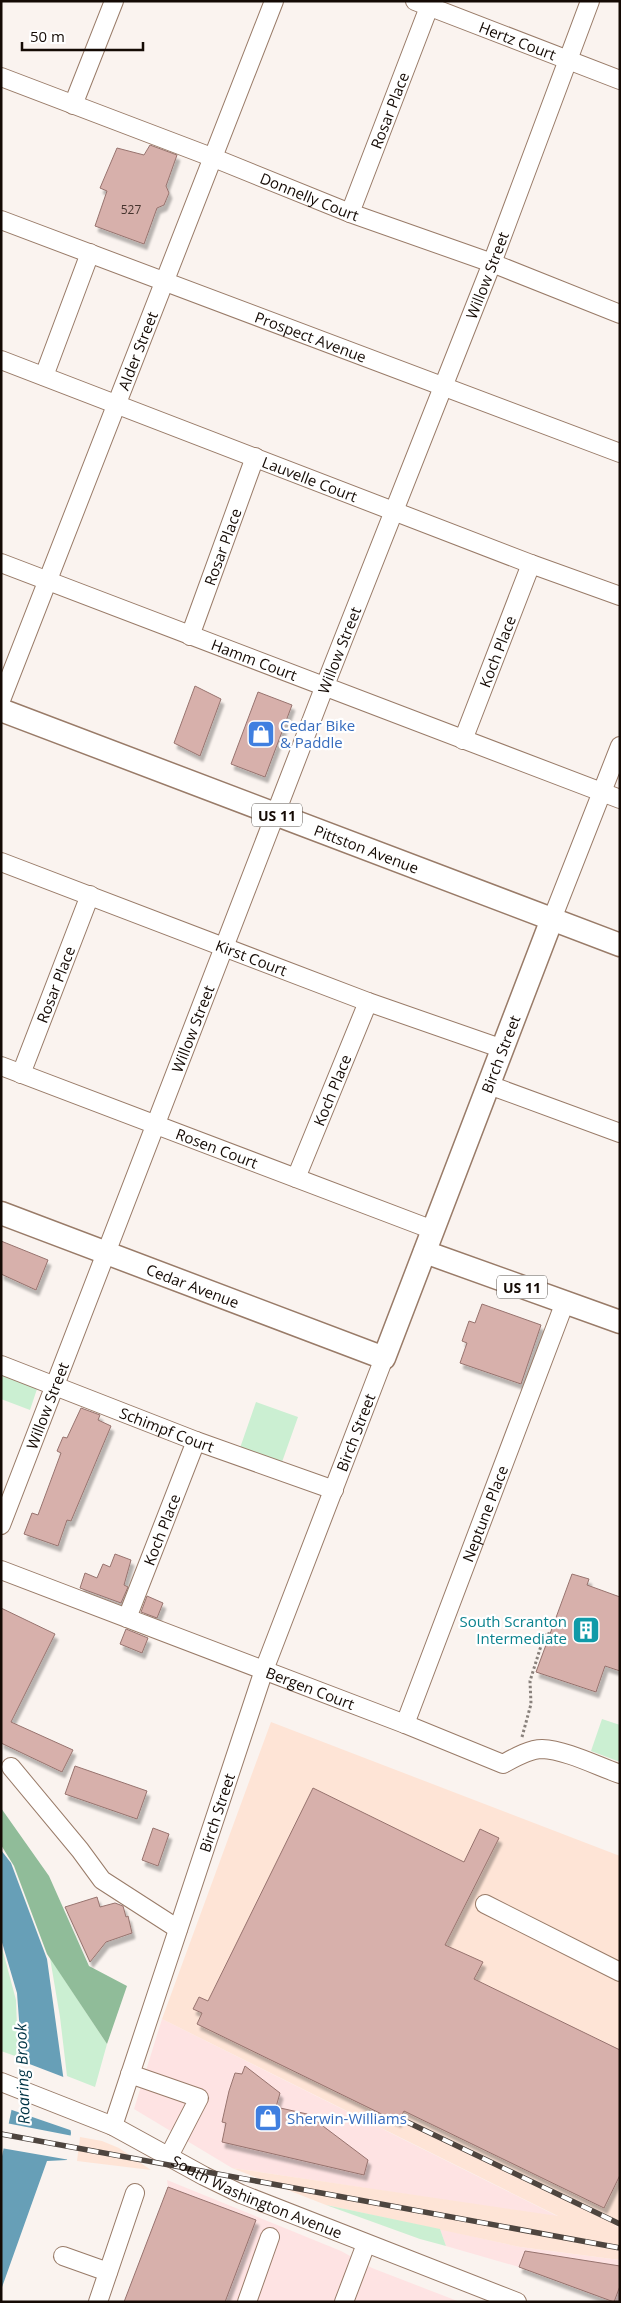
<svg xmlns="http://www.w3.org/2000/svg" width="621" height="2303" font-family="'Open Sans',sans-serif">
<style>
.commercial{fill:#fee3e3}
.built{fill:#fee4d6}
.green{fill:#cbefd2}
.forest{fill:#90bc99}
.water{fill:#679fb7}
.pier{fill:#faf3ef}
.building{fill:#d7b0ab;stroke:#97736e;filter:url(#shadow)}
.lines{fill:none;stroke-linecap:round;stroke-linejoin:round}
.minor-casing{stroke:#997b68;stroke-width:20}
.major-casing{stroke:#997b68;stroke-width:25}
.path{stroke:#88807b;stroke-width:3;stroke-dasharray:2.5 2.5;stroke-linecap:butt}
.minor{stroke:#fff;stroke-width:18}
.major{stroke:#fff;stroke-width:22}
.rail-casing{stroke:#4e453f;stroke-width:5.5}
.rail{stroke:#fff;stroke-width:4;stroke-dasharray:11;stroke-linecap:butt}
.labels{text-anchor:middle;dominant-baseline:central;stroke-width:4.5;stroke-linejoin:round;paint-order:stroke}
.number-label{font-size:12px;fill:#45342e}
.shield{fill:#fff;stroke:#5a544f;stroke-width:1}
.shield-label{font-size:14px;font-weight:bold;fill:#140a04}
.street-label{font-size:15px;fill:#140a04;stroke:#fff}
.shop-label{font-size:15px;fill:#366cbe;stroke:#fff;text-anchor:start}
.culture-label{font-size:15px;fill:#0d838f;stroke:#fff;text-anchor:end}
.water-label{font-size:16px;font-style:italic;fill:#003445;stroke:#fff}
</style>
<defs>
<filter id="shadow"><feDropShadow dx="3" dy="5.5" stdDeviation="1" flood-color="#0004"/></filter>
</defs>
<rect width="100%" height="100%" fill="#faf3ef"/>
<!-- commercial -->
<path class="commercial" d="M162 2019 559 2217 232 2168 134 2109Z
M167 2180 341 2251 372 2268 460 2302H124L168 2187Z
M440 2229 520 2247 620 2260V2302H612L519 2267 446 2246Z"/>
<!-- built -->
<path class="built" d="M271 1722 620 1856V2226H613L620 2227V2260L520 2247 326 2205 232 2168 558 2216 162 2019Z
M80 2137 102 2141 119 2148 151 2170 77 2161Z"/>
<!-- green -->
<path class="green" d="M1 1369 39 1383 30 1410 1 1399Z
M256 1402 298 1417 282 1462 240 1448Z
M602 1719 620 1725V1762L591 1751Z
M1 1944 16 2000 18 2057 1 2051Z
M50 1958 107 2044 95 2087 67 2076 60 2017Z
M326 2205 440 2229 446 2246 420 2239Z"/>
<!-- forest -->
<path class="forest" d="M1 1808 49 1876 89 1966 127 1986 107 2044 47 1954 14 1866 1 1845Z"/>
<!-- water -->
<path class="water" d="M1 1850 11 1863 47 1959 71 2133 67 2160 47 2161 1 2290V2161L22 2059 17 1993 1 1939Z"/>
<!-- pier -->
<path class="pier" d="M19 2060 66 2078 73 2131 9 2109Z
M6 2123 73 2136 70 2160 1 2148Z"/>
<!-- building -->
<path class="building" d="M150 145 177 155 166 186 169 193 164 205 157 208 144 244 95 226 107 191 100 188 117 148 144 155Z
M195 686 221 699 200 756 174 743Z
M258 692 292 705 265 777 231 764Z
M1 1241 48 1260 36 1290 1 1274Z
M482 1304 541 1325 521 1384 460 1363 467 1343 462 1341 469 1321 475 1323Z
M81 1408 100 1415 98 1420 111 1426 71 1521 67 1520 58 1546 24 1534 32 1513 38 1515 61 1453 57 1451 63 1437 67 1438Z
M115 1554 131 1560 124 1585 128 1587 121 1603 80 1588 85 1573 97 1578 103 1564 110 1567Z
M572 1574 589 1579 587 1585 620 1597V1671L605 1666 596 1692 536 1672Z
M147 1596 163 1603 157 1618 141 1612Z
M1 1608 55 1634 11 1722 73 1750 62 1772 1 1743Z
M126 1629 148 1638 142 1653 120 1644Z
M75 1766 147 1791 137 1819 65 1794Z
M313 1788 464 1862 480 1829 499 1838 445 1945 483 1962 474 1979 620 2050V2175L604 2208 404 2111 398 2122 197 2024 202 2013 193 2009 199 1997 208 2001Z
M153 1828 169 1834 158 1866 142 1860Z
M97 1897 100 1907 115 1903 123 1906 126 1917 128 1916 132 1933 106 1942 90 1962 65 1907Z
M245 2066 280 2093 276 2107 307 2114 368 2160 364 2175 222 2142 226 2123 222 2122 229 2091 235 2073 242 2074Z
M168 2187 256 2220 225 2302H124Z
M525 2251 620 2266V2286L614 2302 519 2267Z"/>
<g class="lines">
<!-- minor casing -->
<g class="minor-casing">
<g id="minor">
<path id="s1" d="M415 1 620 80"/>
<path id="s2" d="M1 77 214 158 350 213 492 263 620 314"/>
<path d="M73 105 114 1"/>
<path id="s3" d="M350 213 429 7"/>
<path id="s4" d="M1 220 620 453"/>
<path id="s5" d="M1 360 531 564 620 596"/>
<path d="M44 376 90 253"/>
<path id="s6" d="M1 563 620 799"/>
<path id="s7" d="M190 636 255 457"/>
<path id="s8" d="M1 700 274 1"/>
<path id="s9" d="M463 740 531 564"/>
<path id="s10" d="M1 862 368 1002 503 1049"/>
<path d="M552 919 620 746"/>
<path id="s11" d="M1 1066 433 1230"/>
<path id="s12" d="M21 1074 90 895"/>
<path d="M489 1085 620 1133"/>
<path id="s13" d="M296 1178 368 1002"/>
<path id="s14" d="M1 1365 196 1441 334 1490"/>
<path id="s15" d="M1 1525 324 688 492 263 590 1"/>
<path id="s16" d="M1 1570 405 1724 503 1764C514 1758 529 1749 542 1749 566 1750 597 1766 620 1774"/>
<path id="s17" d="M127 1618 196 1441"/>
<path id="s18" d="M405 1724 565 1302"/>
<path d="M11 1767 80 1850 102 1880 178 1929"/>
<path d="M485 1904 620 1972"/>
<path d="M130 2074 199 2098 169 2156"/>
<path id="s19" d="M1 2082 113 2126 204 2176 241 2194 517 2302"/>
<path id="s20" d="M113 2126 264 1670 384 1358"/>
<path d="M63 2256 108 2272"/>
<path d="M98 2302 135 2193"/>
<path d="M247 2302 270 2237"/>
<path d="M344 2302 366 2244"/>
</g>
</g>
<!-- major casing -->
<g class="major-casing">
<g id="major">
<path id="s21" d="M1 710 620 945"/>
<path id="s22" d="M1 1213 384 1358 552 919"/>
<path d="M425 1252 620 1322"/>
</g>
</g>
<!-- path -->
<path class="path" d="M522 1737 531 1704 530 1681 545 1633 550 1634"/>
<!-- minor -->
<use href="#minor" class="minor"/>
<!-- major -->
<use href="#major" class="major"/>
<!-- rail casing -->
<g class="rail-casing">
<path id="rail" d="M403 2120 620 2224
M1 2134 620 2248"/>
</g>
<!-- rail -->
<use href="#rail" class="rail"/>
</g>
<!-- icons -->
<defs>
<g id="shop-square" transform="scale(1.4375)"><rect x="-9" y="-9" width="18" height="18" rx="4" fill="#3f7fe0" stroke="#fff"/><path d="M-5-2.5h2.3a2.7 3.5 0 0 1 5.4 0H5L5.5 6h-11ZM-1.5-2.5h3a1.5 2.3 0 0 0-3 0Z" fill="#fff"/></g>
<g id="building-square" transform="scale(1.4375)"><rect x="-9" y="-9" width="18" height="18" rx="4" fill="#0f9aa8" stroke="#fff"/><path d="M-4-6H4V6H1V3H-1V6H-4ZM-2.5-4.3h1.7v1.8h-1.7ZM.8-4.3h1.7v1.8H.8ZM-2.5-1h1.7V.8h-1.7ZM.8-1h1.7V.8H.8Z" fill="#fff"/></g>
</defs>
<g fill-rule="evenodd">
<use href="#shop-square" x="261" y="734"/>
<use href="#building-square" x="586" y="1630"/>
<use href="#shop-square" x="268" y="2118"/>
</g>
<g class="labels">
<!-- number labels -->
<g class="number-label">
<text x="131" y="209">527</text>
</g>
<!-- shield labels -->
<g class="shield">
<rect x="252" y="803.5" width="50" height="23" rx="4"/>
<rect x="497" y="1275.5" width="50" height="23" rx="4"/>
</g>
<g class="shield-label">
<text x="277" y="815">US 11</text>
<text x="522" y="1287">US 11</text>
</g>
<!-- street labels -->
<g class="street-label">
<text stroke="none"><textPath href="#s1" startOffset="110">Hertz Court</textPath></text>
<text stroke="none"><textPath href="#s3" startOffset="110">Rosar Place</textPath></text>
<text stroke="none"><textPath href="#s2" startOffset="331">Donnelly Court</textPath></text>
<text stroke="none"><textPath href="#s15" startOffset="1341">Willow Street</textPath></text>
<text stroke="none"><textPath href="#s4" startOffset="331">Prospect Avenue</textPath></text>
<text stroke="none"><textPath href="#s8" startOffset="375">Alder Street</textPath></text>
<text stroke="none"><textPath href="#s5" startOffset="331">Lauvelle Court</textPath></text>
<text stroke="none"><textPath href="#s7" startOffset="95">Rosar Place</textPath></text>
<text stroke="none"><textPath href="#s15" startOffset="938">Willow Street</textPath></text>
<text stroke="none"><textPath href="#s9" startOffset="95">Koch Place</textPath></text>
<text stroke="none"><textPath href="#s6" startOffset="271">Hamm Court</textPath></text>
<text stroke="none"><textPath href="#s21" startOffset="391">Pittston Avenue</textPath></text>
<text stroke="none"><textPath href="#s10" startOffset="268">Kirst Court</textPath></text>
<text stroke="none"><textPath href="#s12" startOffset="96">Rosar Place</textPath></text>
<text stroke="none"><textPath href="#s15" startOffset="532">Willow Street</textPath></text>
<text stroke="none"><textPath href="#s22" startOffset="735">Birch Street</textPath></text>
<text stroke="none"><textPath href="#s13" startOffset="95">Koch Place</textPath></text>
<text stroke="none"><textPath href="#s11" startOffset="231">Rosen Court</textPath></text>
<text stroke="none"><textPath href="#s22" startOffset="205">Cedar Avenue</textPath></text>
<text stroke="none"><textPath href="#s15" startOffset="128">Willow Street</textPath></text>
<text stroke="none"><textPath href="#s14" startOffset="178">Schimpf Court</textPath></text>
<text stroke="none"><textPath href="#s20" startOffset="735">Birch Street</textPath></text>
<text stroke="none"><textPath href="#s18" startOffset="225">Neptune Place</textPath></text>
<text stroke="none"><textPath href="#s17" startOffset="95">Koch Place</textPath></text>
<text stroke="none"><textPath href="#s16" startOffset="331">Bergen Court</textPath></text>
<text stroke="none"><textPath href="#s20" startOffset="330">Birch Street</textPath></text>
<text stroke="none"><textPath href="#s19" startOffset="281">South Washington Avenue</textPath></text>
</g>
<!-- shop labels -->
<g class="shop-label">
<text x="280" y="725">Cedar Bike<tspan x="280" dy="17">&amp; Paddle</tspan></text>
<text x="287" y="2118">Sherwin-Williams</text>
</g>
<!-- culture labels -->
<g class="culture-label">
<text x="567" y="1621">South Scranton<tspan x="567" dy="17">Intermediate</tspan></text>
</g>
<!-- water labels -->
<g class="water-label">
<text transform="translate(22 2074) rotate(-92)">Roaring Brook</text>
</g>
</g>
<!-- border -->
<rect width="621" height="2303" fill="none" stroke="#140a04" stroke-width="5"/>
<!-- scale -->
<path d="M22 42v8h121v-8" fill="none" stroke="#140a04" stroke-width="2.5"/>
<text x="30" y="42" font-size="15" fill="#140a04" stroke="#ffffff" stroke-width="4" paint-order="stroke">50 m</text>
</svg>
